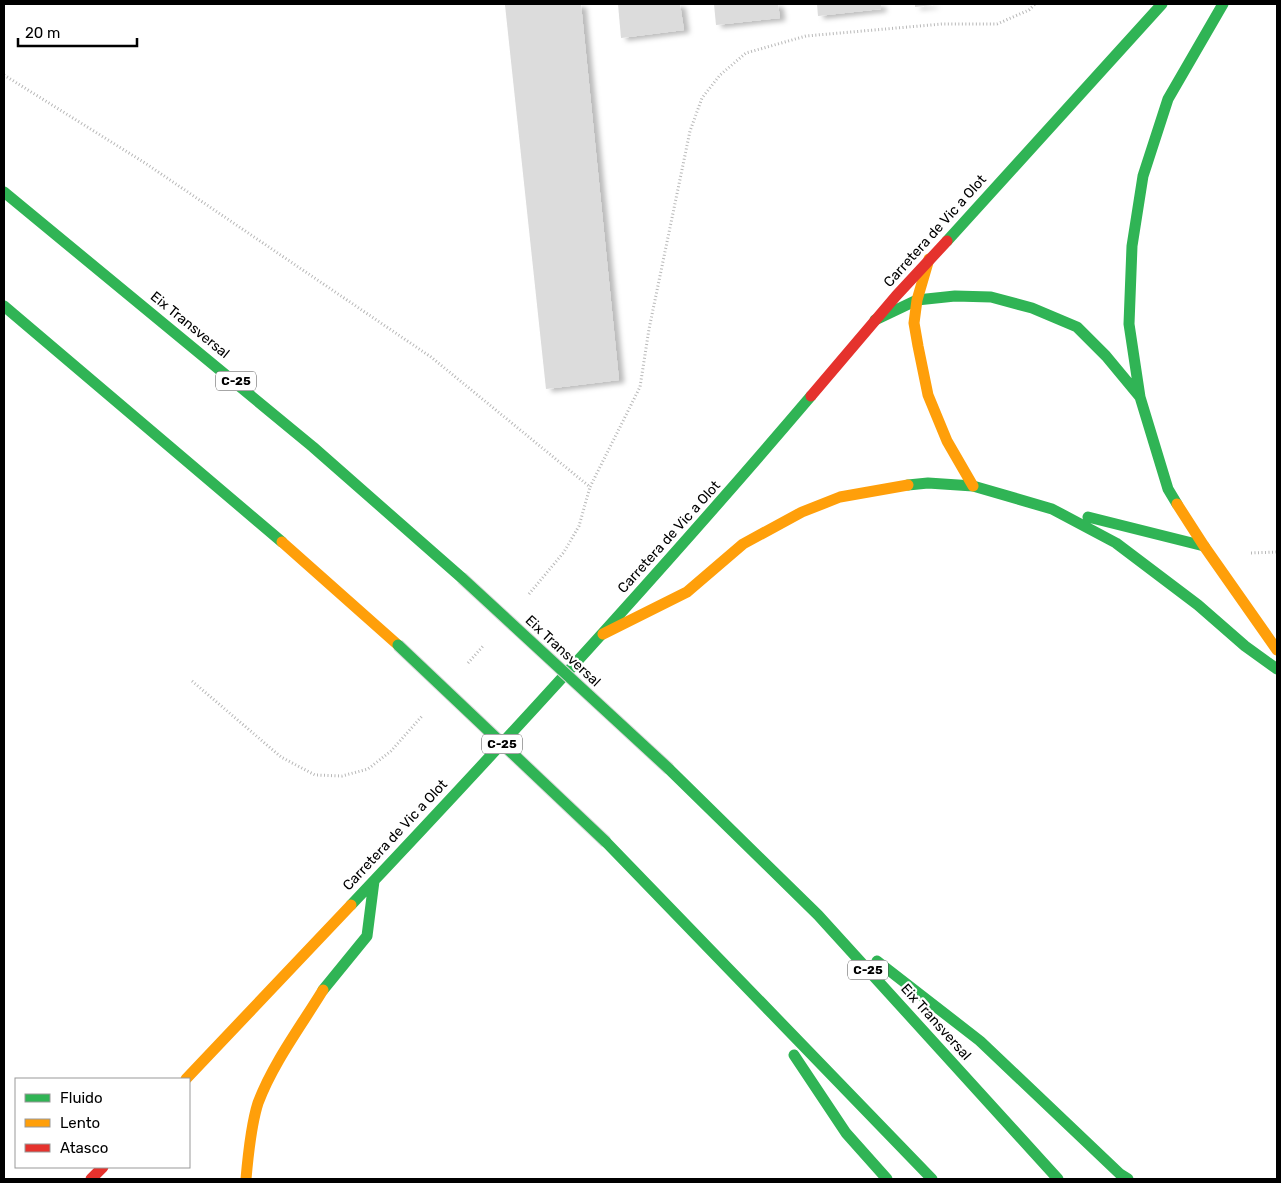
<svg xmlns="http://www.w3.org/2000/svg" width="1281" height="1183" font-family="Rubik,sans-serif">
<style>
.building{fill:#dcdcdc;filter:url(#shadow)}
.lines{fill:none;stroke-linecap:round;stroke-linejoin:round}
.path{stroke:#b8b8b8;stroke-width:3;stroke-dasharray:1 2.5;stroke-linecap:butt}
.fast{stroke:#30b455;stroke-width:11}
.slow{stroke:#ff9f0a;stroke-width:11}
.jam{stroke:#e5322d;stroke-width:11}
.fast-bridge-casing{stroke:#dbdbdb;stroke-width:13;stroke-linecap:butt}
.fast-bridge{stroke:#30b455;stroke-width:11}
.labels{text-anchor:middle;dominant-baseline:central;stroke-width:4.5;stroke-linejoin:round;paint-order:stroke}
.shield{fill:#fff;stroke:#4c4c4c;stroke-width:1}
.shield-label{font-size:12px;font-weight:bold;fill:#000}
.street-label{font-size:14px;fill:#000;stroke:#fff}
</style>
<defs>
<filter id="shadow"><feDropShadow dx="5.5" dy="3" stdDeviation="2.5" flood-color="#0004"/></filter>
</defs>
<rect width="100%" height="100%" fill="#fff"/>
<!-- building -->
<path class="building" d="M511 4H581L619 380 546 389 505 5Z
M618 4H680L684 30 621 38Z
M714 4H778L780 18 716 25Z
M817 4H881V9L818 16Z
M915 4H933V5L915 7Z"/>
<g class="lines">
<!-- path -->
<path class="path" d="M4 75 145 163 431 357 590 487 640 387 649 329 690 131 702 98 720 75 746 53 806 36 942 24H997L1029 10 1035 4
M1251 553 1277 552
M529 594 564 552 579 526 590 487
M468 663 484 645
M192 681 281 757 315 775 342 776 368 769 391 751 423 715"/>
<!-- fast -->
<path class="fast" d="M4 192 313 447 462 578
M947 241 1162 4
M4 306 282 542
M875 320 917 300 955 296 991 297 1032 308 1077 327 1106 356 1140 397
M908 485 928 483 973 486 1052 509 1116 543 1198 605 1245 646 1277 669
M1177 504 1168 489 1140 397 1129 324 1132 246 1143 176 1168 99 1223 4
M1088 517 1204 546
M669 769 818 915 1058 1179
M606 842 932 1179
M351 905C508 739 663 570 811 396
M877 961 980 1041 1120 1174 1128 1179
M323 990 367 936 374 881
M794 1055 846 1133 887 1179"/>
<!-- slow -->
<path class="slow" d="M929 259 917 300 914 323 918 346 928 395 947 441 973 486
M1177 504 1204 546 1277 650
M282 542 398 645
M603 634 687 592 743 544 802 512 840 497 908 485
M186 1079 351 905
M246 1179C248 1156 251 1125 258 1103 273 1063 301 1026 323 990"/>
<!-- jam -->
<path class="jam" d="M811 396 896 296 947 241
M91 1179 103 1167"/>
<!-- fast-bridge casing -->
<g class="fast-bridge-casing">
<path id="fast-bridge" d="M462 578 669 769
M398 645 606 842"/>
</g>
<!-- fast-bridge -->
<use href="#fast-bridge" class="fast-bridge"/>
</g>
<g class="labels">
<!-- shield labels -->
<g class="shield">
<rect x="216" y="371.5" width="40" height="19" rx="4"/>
<rect x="482" y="734.5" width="40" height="19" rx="4"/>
<rect x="848" y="960.5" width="40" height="19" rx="4"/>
</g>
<g class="shield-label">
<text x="236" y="381">C-25</text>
<text x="502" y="744">C-25</text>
<text x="868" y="970">C-25</text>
</g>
<!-- street labels -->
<g class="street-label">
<text transform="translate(935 231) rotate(-48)">Carretera de Vic a Olot</text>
<text transform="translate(190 325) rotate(39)">Eix Transversal</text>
<text transform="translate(669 537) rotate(-48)">Carretera de Vic a Olot</text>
<text transform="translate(563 651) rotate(43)">Eix Transversal</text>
<text transform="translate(395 835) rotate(-47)">Carretera de Vic a Olot</text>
<text transform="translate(936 1022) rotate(48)">Eix Transversal</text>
</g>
</g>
<!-- border -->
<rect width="1281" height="1183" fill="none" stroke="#000000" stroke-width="10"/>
<!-- legend -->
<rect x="15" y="1078" width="175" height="90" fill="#ffffff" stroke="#999999"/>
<rect x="25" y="1094" width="25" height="8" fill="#30b455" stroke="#999999"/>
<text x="60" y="1103" font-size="15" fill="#000000">Fluido</text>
<rect x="25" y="1119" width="25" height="8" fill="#ff9f0a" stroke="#999999"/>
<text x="60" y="1128" font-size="15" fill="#000000">Lento</text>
<rect x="25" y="1144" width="25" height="8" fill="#e5322d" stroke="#999999"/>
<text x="60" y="1153" font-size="15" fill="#000000">Atasco</text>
<!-- scale -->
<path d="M18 38v8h119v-8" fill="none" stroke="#000000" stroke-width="2.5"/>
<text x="25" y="38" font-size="15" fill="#000000" stroke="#ffffff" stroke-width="4" paint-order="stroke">20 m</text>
</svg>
